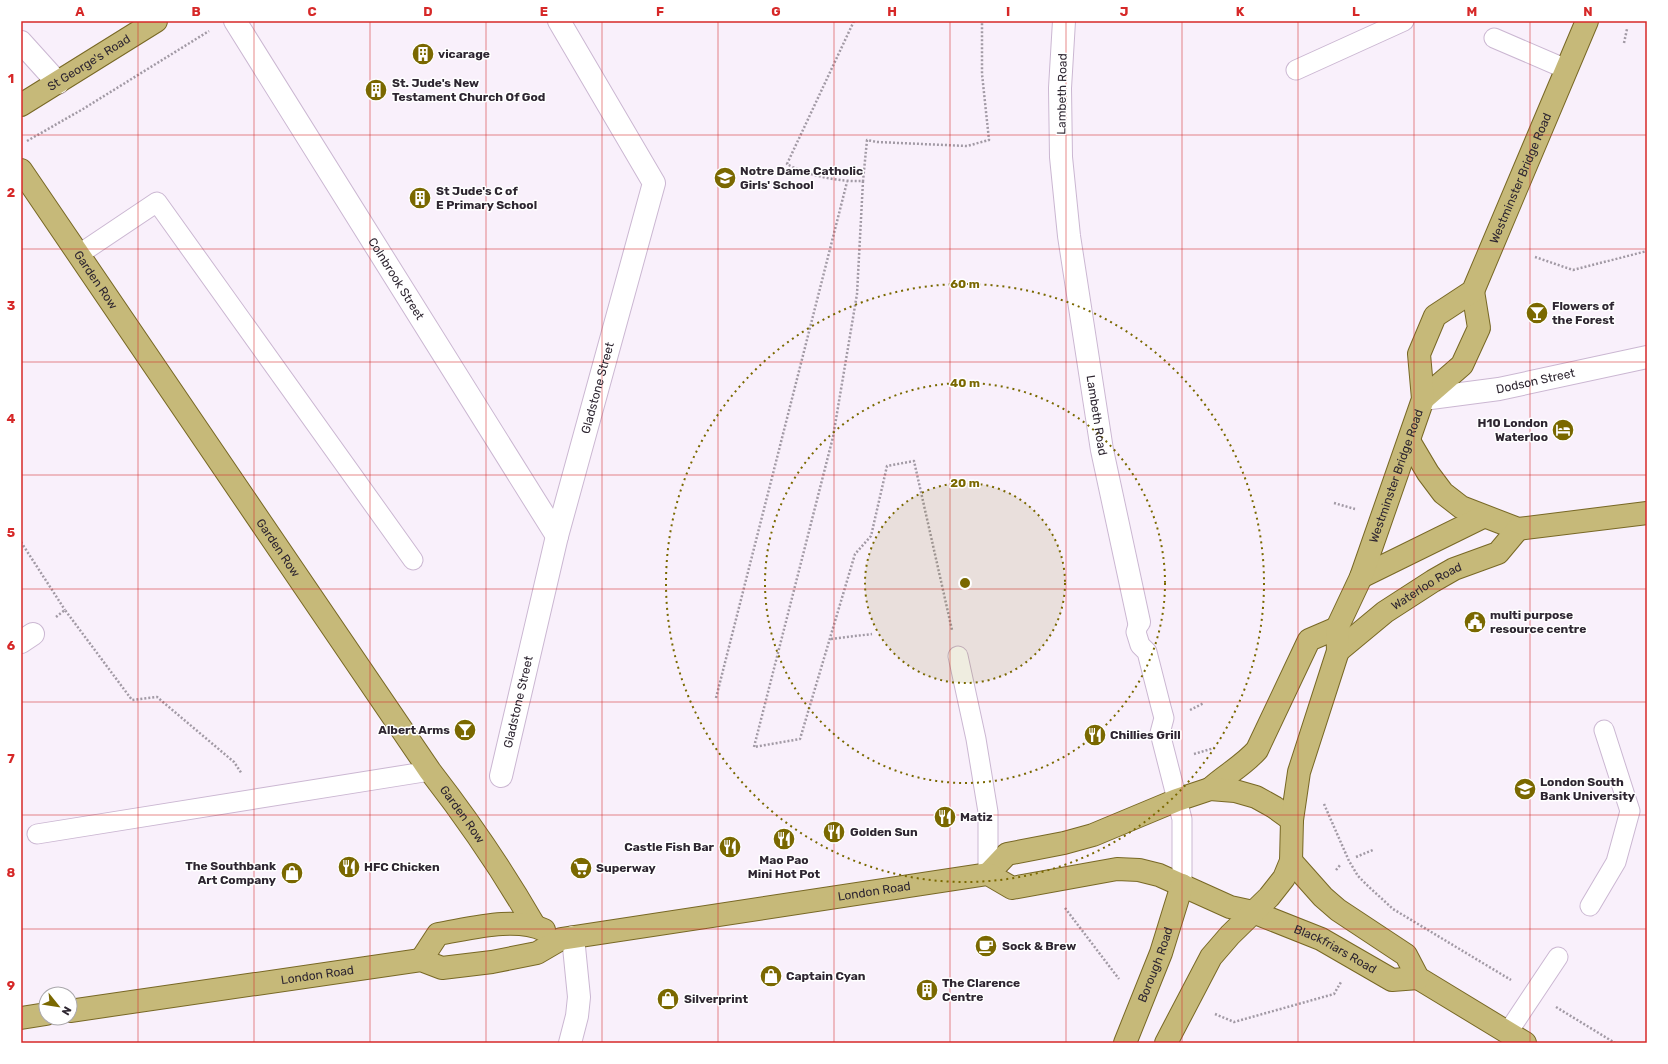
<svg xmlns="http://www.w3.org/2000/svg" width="1668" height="1064" font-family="Rubik,sans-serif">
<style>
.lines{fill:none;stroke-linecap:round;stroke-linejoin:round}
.service-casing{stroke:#cbb7d2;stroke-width:21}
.minor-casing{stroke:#cbb7d2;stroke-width:24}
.primary-casing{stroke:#786825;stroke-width:24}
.path{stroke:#a29aa5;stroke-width:2.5;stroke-dasharray:2 2;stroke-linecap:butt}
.service{stroke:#fff;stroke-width:19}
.minor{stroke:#fff;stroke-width:22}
.primary{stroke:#c6b979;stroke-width:22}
.grid{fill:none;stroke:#d62828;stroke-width:1;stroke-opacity:0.55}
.ring{fill:none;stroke:#7a6800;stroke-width:2;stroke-dasharray:2 4}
.labels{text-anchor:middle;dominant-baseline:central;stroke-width:3;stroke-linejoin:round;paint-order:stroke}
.poi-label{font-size:12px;font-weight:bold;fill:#2e2631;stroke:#fff;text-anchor:start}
.street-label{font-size:12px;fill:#2e2631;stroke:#fff}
.centre{fill:#7a6800;stroke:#fff;stroke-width:2}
.ring-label{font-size:12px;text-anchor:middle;font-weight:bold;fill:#7a6800;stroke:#fff;stroke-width:3;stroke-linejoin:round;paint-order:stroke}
.neatline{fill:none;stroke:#d62828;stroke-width:1.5}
.grid-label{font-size:13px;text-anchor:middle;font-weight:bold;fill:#d62828}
</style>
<rect width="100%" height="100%" fill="#f9f0fb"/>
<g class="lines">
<!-- service casing -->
<g class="service-casing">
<path id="service" d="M1494 38 1566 69
M1296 70 1404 21
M78 255 157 202 413 560
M1139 622 1136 632 1140 645 1147 652 1161 707 1164 718 1160 733 1182 819V885
M958 656 976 739 988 812V874
M37 834 430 771
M1590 906 1616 862 1630 811 1604 730
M1508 1032 1558 957"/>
</g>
<!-- minor casing -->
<g class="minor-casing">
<g id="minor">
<path id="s1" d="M235 21 557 536"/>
<path id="s2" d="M1064 21 1060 88 1061 157 1069 236 1102 450 1139 622"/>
<path d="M21 42 58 83"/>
<path id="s3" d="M1423 399 1499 389 1647 357"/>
<path d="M21 642 33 634"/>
<path id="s4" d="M501 776 557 536 654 183 559 21"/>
<path d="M570 1043 577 1016 579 997 573 937"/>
</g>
</g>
<!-- primary casing -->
<g class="primary-casing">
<g id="primary">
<path id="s5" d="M21 105 156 21"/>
<path id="s6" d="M21 170 430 771C468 820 503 871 534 925"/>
<path d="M1423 399 1462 365 1479 328 1473 291"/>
<path d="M1409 441 1428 473 1443 493 1461 507 1518 529 1647 513"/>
<path d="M1361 577 1483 517"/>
<path id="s7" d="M1338 651 1385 612 1433 581 1454 569 1498 553 1518 529"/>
<path d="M1210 789C1225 775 1243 766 1257 750L1309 640 1337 628"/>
<path d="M1291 861 1323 897 1338 910 1406 955 1418 978 1525 1043"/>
<path d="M988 874 1007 854 1064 843 1093 835 1177 800 1210 789 1235 791 1256 797 1274 807 1292 820"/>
<path d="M421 960 438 934C469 929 515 916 544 930"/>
<path id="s8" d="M70 1011 421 960 442 968 492 962 537 953 561 939 988 874 1012 888 1117 869 1139 870 1159 875 1230 907 1253 912 1321 939 1392 980 1418 978"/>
<path d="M21 1018 46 1014"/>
<path id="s9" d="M1125 1043 1161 953 1182 885"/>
<path id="s10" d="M1166 1043 1211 957 1230 935 1269 897 1284 878 1291 861 1292 820 1299 772 1338 651 1337 628 1361 577 1423 399 1419 354 1435 316 1473 291 1587 21"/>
</g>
</g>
<!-- path -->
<path class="path" d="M854 21 787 164C808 176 840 182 863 181L867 140 877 142 967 146 989 140 982 74V21
M1624 43 1627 29
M27 141 83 109 209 31
M863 181 857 294 833 437 754 747 800 739 855 554 871 536 887 466 914 461 952 630
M1535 257 1573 270 1647 251
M1334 503 1355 509
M21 542 65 610
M56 617 65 610 132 700 157 697 234 762 242 774
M831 639 872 634
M716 698 847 182
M1190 710 1204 703
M1194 754 1214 748
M1324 804 1349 861 1358 876 1369 887 1393 909 1511 980
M1356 857 1373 850
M1336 870 1341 864
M1065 908 1119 979
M1556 1007 1615 1043
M1215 1014 1234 1022 1334 994 1341 982"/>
<!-- service -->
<use href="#service" class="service"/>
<!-- minor -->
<use href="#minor" class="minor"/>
<!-- primary -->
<use href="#primary" class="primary"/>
</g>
<!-- grid -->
<path class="grid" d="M138 21V1043M254 21V1043M370 21V1043M486 21V1043M602 21V1043M718 21V1043M834 21V1043M950 21V1043M1066 21V1043M1182 21V1043M1298 21V1043M1414 21V1043M1530 21V1043M21 135H1647M21 249H1647M21 362H1647M21 475H1647M21 589H1647M21 702H1647M21 815H1647M21 929H1647"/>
<!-- distance rings -->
<circle cx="965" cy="583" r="100" fill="#7a6800" fill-opacity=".12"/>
<g class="ring">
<circle cx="965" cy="583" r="100"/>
<circle cx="965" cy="583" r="200"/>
<circle cx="965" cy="583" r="299"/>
</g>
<!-- icons -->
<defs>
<g id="building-disc" transform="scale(1.15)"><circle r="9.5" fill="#7a6800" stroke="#fff"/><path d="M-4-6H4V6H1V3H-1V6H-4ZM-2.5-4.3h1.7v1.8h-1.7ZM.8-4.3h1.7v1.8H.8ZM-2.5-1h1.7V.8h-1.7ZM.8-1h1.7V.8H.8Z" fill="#fff"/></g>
<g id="school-disc" transform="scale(1.15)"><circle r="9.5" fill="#7a6800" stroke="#fff"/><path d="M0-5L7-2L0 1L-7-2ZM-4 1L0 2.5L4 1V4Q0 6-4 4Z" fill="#fff"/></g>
<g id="bar-disc" transform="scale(1.15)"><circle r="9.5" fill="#7a6800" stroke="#fff"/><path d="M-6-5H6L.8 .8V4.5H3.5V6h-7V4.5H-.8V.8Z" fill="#fff"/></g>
<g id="hotel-disc" transform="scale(1.15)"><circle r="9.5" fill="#7a6800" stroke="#fff"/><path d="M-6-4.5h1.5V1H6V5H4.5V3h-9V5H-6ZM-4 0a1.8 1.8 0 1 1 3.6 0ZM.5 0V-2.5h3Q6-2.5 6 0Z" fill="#fff"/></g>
<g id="civic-disc" transform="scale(1.15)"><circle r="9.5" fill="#7a6800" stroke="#fff"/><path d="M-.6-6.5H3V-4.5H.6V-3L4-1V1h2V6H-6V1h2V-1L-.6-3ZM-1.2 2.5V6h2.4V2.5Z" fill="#fff"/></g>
<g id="restaurant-disc" transform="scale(1.15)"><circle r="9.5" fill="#7a6800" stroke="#fff"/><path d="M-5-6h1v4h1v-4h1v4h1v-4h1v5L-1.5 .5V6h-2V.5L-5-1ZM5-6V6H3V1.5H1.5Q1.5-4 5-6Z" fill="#fff"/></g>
<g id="university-disc" transform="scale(1.15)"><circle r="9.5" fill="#7a6800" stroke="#fff"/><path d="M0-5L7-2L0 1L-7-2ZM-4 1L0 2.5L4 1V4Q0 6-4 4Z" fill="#fff"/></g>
<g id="supermarket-disc" transform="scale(1.15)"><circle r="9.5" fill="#7a6800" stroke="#fff"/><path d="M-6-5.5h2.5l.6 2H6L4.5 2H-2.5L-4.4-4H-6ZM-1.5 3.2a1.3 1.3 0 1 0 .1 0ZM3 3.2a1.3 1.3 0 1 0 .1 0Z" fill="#fff"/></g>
<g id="shop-disc" transform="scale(1.15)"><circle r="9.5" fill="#7a6800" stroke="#fff"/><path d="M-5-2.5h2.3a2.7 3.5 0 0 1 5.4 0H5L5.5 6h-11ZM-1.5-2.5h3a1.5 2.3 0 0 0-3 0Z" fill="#fff"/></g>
<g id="cafe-disc" transform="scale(1.15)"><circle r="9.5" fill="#7a6800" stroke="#fff"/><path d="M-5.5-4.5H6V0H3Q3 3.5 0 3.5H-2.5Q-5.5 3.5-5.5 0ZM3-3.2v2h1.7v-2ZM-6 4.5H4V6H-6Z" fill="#fff"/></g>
</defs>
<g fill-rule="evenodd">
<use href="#building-disc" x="423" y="54"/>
<use href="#building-disc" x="376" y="90"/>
<use href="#school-disc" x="725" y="178"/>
<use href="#building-disc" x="420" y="198"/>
<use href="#bar-disc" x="1537" y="313"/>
<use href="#hotel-disc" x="1563" y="430"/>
<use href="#civic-disc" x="1475" y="622"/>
<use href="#bar-disc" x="465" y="730"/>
<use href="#restaurant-disc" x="1095" y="735"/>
<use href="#university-disc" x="1525" y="789"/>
<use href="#restaurant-disc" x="945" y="817"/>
<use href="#restaurant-disc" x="834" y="832"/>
<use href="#restaurant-disc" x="784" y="839"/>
<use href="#restaurant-disc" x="730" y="847"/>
<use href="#restaurant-disc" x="349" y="867"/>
<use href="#supermarket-disc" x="581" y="868"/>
<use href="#shop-disc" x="292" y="873"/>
<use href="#cafe-disc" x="986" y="946"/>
<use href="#shop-disc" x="771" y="976"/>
<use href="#building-disc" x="927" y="990"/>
<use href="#shop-disc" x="668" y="999"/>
</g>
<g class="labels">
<!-- poi labels -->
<g class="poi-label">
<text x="438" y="54">vicarage</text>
<text x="392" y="83">St. Jude's New<tspan x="392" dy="14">Testament Church Of God</tspan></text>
<text x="740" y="171">Notre Dame Catholic<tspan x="740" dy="14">Girls' School</tspan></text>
<text x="436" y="191">St Jude's C of<tspan x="436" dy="14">E Primary School</tspan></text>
<text x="1552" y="306">Flowers of<tspan x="1552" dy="14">the Forest</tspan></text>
<text x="1548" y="423" text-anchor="end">H10 London<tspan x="1548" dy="14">Waterloo</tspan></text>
<text x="1490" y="615">multi purpose<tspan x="1490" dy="14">resource centre</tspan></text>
<text x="450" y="730" text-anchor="end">Albert Arms</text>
<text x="1110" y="735">Chillies Grill</text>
<text x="1540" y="782">London South<tspan x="1540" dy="14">Bank University</tspan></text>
<text x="960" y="817">Matiz</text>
<text x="850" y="832">Golden Sun</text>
<text x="714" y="847" text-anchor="end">Castle Fish Bar</text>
<text x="784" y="860" text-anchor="middle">Mao Pao<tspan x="784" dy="14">Mini Hot Pot</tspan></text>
<text x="276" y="866" text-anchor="end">The Southbank<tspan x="276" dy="14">Art Company</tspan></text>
<text x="364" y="867">HFC Chicken</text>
<text x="596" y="868">Superway</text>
<text x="1002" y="946">Sock &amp; Brew</text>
<text x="786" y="976">Captain Cyan</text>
<text x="942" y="983">The Clarence<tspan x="942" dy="14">Centre</tspan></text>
<text x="684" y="999">Silverprint</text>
</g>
<!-- street labels -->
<g class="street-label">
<text stroke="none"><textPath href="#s5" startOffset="80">St George's Road</textPath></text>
<text transform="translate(1062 94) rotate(-89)">Lambeth Road</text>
<text stroke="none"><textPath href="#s10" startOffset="962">Westminster Bridge Road</textPath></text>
<text stroke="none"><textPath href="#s1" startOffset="304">Colnbrook Street</textPath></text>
<text stroke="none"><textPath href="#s6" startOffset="133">Garden Row</textPath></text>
<text stroke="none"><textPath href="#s3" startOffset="114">Dodson Street</textPath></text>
<text stroke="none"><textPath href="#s4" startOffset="400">Gladstone Street</textPath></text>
<text stroke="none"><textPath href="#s2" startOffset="397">Lambeth Road</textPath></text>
<text stroke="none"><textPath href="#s10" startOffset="626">Westminster Bridge Road</textPath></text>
<text stroke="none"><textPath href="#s6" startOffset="457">Garden Row</textPath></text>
<text stroke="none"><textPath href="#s7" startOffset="110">Waterloo Road</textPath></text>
<text stroke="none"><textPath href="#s4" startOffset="76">Gladstone Street</textPath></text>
<text stroke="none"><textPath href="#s6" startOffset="781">Garden Row</textPath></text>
<text stroke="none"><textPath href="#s8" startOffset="818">London Road</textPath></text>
<text stroke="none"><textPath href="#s8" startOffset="1302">Blackfriars Road</textPath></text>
<text stroke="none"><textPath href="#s9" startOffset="84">Borough Road</textPath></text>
<text stroke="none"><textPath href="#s8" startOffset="250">London Road</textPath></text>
</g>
</g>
<circle cx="965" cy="583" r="6" class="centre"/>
<g class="ring-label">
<text x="965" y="288">60 m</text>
<text x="965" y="387">40 m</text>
<text x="965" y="487">20 m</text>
</g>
<!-- border -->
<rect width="1668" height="1064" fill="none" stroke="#ffffff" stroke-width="44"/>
<!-- north arrow -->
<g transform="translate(58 1006) rotate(120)"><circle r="19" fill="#ffffff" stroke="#aba8ad"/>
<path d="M0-3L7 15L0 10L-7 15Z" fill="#7a6800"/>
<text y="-6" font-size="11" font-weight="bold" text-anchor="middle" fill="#2e2631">N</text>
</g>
<rect x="22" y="22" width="1624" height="1020" class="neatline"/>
<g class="grid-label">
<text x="80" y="16">A</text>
<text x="196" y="16">B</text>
<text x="312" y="16">C</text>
<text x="428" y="16">D</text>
<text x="544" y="16">E</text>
<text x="660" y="16">F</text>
<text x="776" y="16">G</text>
<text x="892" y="16">H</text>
<text x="1008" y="16">I</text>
<text x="1124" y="16">J</text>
<text x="1240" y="16">K</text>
<text x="1356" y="16">L</text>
<text x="1472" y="16">M</text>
<text x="1588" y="16">N</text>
<text x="11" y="83">1</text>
<text x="11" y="197">2</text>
<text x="11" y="310">3</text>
<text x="11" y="423">4</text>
<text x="11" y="537">5</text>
<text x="11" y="650">6</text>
<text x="11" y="763">7</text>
<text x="11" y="877">8</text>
<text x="11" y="990">9</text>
</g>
</svg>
